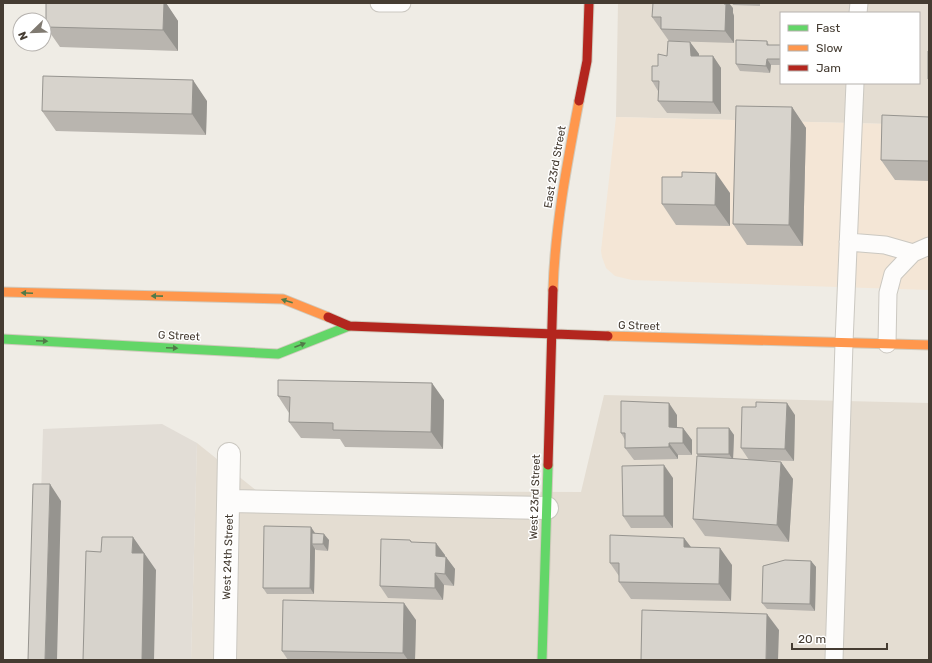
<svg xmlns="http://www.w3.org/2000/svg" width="932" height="663" font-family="Rubik,sans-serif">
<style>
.residential{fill:#e4ddd2;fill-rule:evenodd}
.commercial{fill:#f4e6d6}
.industrial{fill:#e2ddd6}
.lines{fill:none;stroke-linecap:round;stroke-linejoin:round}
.lane-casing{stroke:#cbc8c1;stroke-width:19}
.street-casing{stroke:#cbc8c1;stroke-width:24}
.fast-casing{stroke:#d0cabd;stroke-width:11}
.slow-casing{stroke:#d0cabd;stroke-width:11}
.jam-casing{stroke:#d0cabd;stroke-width:11}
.lane{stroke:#fdfcfb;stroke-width:17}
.street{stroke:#fdfcfb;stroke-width:22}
.fast{stroke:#63d668;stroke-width:9}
.slow{stroke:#ff974d;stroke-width:9}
.jam{stroke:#b3261e;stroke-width:9}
.wall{fill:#b9b5af}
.shaded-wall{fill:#96948f}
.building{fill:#d7d3cc;stroke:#96948f}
.oneway{fill:#517a48}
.labels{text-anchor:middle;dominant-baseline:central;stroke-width:3;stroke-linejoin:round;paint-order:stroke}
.street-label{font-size:11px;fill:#453c32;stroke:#fff}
</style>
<rect width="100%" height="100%" fill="#efece5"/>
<!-- residential -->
<path class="residential" d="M618 3H929V125L616 117ZM781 13H919V83H781Z
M604 395 929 403V660H191L197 443 257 491 581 492Z"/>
<!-- commercial -->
<path class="commercial" d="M616 117 929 125V290L632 280 615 276 606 268 602 257 601 251Z"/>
<!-- industrial -->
<path class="industrial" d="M162 424 197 443 191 660H36L43 429Z"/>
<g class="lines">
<!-- lane casing -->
<g class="lane-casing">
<path id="lane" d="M379 3H402
M858 13 859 3
M848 242 885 245 913 253
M887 344 888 293 893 274 913 253 929 246
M834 660 844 343 855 83"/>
</g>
<!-- street casing -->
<g class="street-casing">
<path id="street" d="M229 501 547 508
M225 660 229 454"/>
</g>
<!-- fast casing -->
<g class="fast-casing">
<path id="fast" d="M3 339 278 354 349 326
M542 660 548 465"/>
</g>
<!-- slow casing -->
<g class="slow-casing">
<path id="slow" d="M553 290C555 226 567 164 579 101
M3 292 283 299 328 317
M608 336 929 345"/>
</g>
<!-- jam casing -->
<g class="jam-casing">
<path id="jam" d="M579 101 587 61 589 3
M328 317 349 326 608 336
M548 465 553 290"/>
</g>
<!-- lane -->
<use href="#lane" class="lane"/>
<!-- street -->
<use href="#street" class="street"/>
<!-- fast -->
<use href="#fast" class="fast"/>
<!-- slow -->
<use href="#slow" class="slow"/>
<!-- jam -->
<use href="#jam" class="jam"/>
</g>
<!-- wall -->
<path class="wall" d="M46 3H166L178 21V51L60 47 46 27Z
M732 3H760V6L733 5Z
M733 8V13L734 16V43L669 41 652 17Z
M767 41 769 45H781V65H771L770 73 740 71 736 64Z
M690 42 699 54V56H713L721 68V114L667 113 658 101V91L652 81 658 66 667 56Z
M207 101 206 135 56 131 42 111Z
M792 107 806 128 803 246 747 245 733 224Z
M929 117V181L895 180 881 160Z
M682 177 730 193V226L676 225 662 204Z
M278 396 444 400 443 449 345 447 340 439 301 438 289 422V413Z
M677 415V427L683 428 692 440V455H678V459L634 460 625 448V440L621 433Z
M795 415 794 461 757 460 781 462 793 479 789 542 705 536 693 519 698 456 697 454 729 428 734 435 733 459 749 460 741 448Z
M673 478V528H631L623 516Z
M315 533 329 540 328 551 316 550 315 549 314 594H267L263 588Z
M684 538 691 547 732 565 731 601 631 599 619 582V576L610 563Z
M410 540 412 542 445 555V557H446L455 569 454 586 444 585 443 600 388 598 380 586Z
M811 561 816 567 815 611 767 609 762 603Z
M416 620 415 660H288L282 651Z"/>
<!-- shaded-wall -->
<path class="shaded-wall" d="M164 3H166L178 21V51L163 30Z
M724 3H729L733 8V13L734 16V43L725 31Z
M690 42 699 54V68L691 56Z
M713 56 721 68V114L713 102Z
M767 59 771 65 770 73 766 66Z
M193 80 207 101 206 135 192 114Z
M792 107 806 128 803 246 789 225Z
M716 173 730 193V226L715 205Z
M432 383 444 400 443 449 431 432Z
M669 403 677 415V439L669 427Z
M787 403 795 415 794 461 785 449Z
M683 428 692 440V455L683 443Z
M729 428 734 435 733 460 729 454Z
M669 443 678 455V459L669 447Z
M781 462 793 479 789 542 777 525Z
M664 465 673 478V528L664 516Z
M50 484 61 501 57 660H45Z
M311 527 315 533V544H312L315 549 314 594 310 588Z
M324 534 329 540 328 551 323 544Z
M133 537 156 570 154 660H142L132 553Z
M684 538 696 554 684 547Z
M436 543 445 555V568L436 556Z
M720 548 732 565 731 601 719 584Z
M446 557 455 569 454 586 445 574Z
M811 561 816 567 815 611 810 604Z
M435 573 444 585 443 600 435 588Z
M404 603 416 620 415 660H408L403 653Z
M767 614 779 630 778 660H766Z"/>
<!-- building -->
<path class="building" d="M46 3H164L163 30 46 27Z
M653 3H724V4H726L725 31 661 29V17H652Z
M736 40 767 41V45H781V59H767L766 66 736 64Z
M668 41 690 42 691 56H713V102L658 101 659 81H652V66H658V54L667 56Z
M928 51H929V79H928Z
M43 76 193 80 192 114 42 111Z
M736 106 792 107 789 225 733 224Z
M882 115 929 117V161L881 160Z
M682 172 716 173 715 205 662 204V177H682Z
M278 380 432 383 431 432 333 430V423L289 422 290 397 278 396Z
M621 401 669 403V427L683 428V443H669V447L625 448V433H621Z
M756 402 787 403 785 449 741 448 742 407H756Z
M697 428H729V454H697Z
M697 456 781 462 777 525 693 519Z
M664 465V516H623L622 466Z
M33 484H50L45 660H28Z
M264 526 311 527 310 588H263Z
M312 533 324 534 323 544H312Z
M610 535 684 538V547L720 548 719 584 619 582V563H610Z
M102 537H133L132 553H144L142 660H83L86 551 101 552Z
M381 539 410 540 411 542 436 543V556L446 557 445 574 435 573V588L380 586Z
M785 560 811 561 810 604 762 603 763 566Z
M283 600 404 603 403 653 282 651Z
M642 610 767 614 766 660H641Z"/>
<!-- one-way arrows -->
<defs><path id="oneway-solid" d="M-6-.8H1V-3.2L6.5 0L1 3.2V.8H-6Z"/></defs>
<g class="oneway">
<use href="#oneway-solid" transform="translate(27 293) rotate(-178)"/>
<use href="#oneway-solid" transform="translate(157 296) rotate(-179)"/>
<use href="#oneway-solid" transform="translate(287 301) rotate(-162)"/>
<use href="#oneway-solid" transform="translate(42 341) rotate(3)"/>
<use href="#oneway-solid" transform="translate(300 345) rotate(-21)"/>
<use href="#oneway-solid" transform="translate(172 348) rotate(3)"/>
</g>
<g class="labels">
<!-- street labels -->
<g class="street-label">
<text transform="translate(555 167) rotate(-80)">East 23rd Street</text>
<text transform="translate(639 326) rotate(2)">G Street</text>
<text transform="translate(179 336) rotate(3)">G Street</text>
<text transform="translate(535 497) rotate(-88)">West 23rd Street</text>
<text transform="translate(228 557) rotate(-88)">West 24th Street</text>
</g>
</g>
<!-- border -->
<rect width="932" height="663" fill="none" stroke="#453c32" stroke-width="8"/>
<!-- legend -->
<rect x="780" y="12" width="140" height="72" fill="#ffffff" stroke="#b5b1ad"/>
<rect x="788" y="25" width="20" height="6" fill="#63d668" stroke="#b5b1ad"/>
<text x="816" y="32" font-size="12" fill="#453c32">Fast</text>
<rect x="788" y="45" width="20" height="6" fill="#ff974d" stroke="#b5b1ad"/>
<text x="816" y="52" font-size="12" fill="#453c32">Slow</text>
<rect x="788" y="65" width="20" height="6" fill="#b3261e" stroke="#b5b1ad"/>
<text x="816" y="72" font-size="12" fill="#453c32">Jam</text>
<!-- north arrow -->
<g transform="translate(32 32) rotate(247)"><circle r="19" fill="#ffffff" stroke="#b5b1ad"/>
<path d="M0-3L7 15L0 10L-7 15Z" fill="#807a71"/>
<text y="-6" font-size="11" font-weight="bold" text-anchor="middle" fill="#453c32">N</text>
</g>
<!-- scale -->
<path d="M792 643v6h95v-6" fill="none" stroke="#453c32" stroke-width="2"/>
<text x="798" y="643" font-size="12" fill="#453c32" stroke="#ffffff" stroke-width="3" paint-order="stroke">20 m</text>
</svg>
